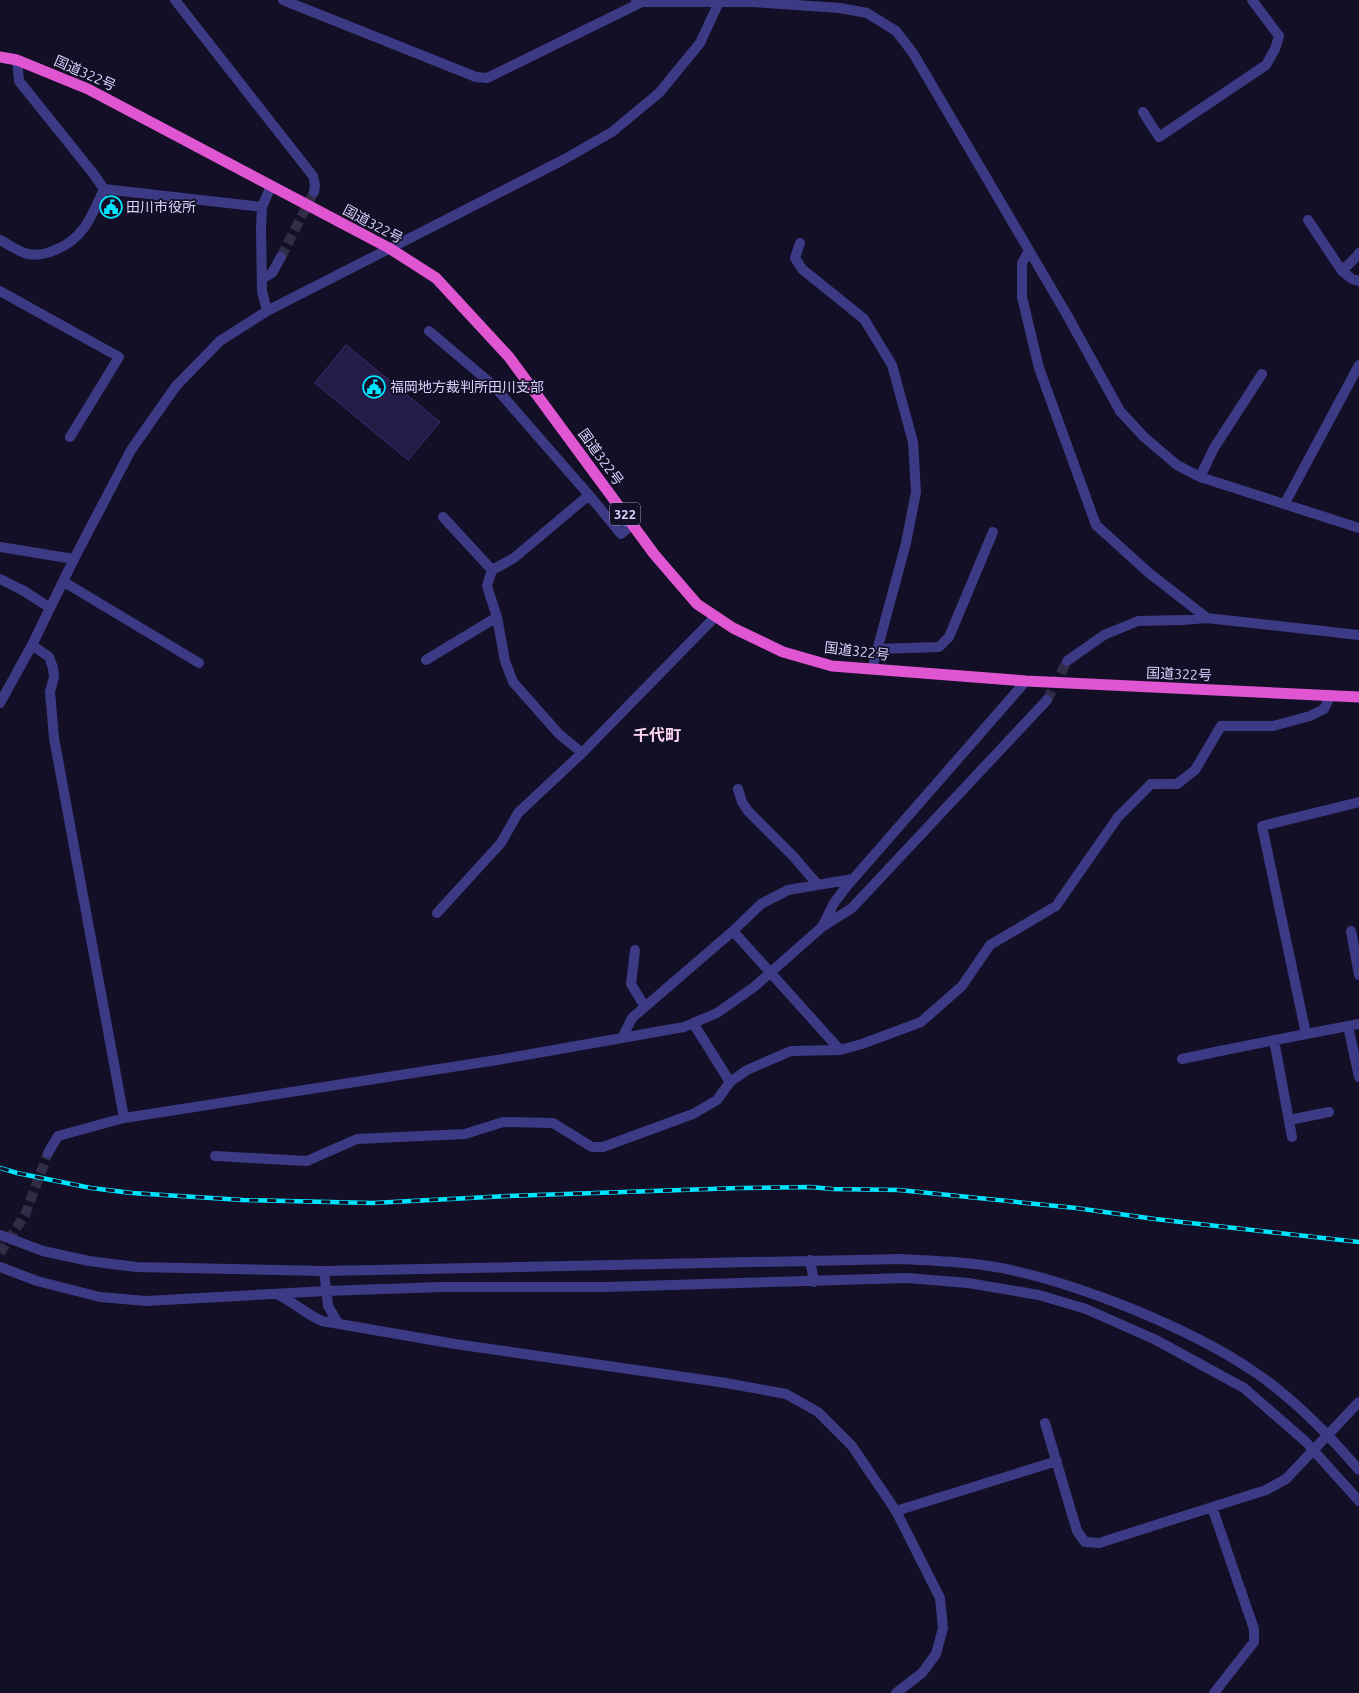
<svg xmlns="http://www.w3.org/2000/svg" width="1359" height="1693" font-family="Ubuntu,'Noto Sans JP',sans-serif">
<style>
.building{fill:#241b47;stroke:#3b2d73}
.lines{fill:none;stroke-linecap:round;stroke-linejoin:round}
.minor-tunnel{stroke:#312d47;stroke-width:10;stroke-dasharray:10 5;stroke-linecap:butt}
.service{stroke:#3d3a85;stroke-width:10}
.minor{stroke:#3d3a85;stroke-width:10}
.tertiary{stroke:#3d3a85;stroke-width:10}
.trunk{stroke:#e055d1;stroke-width:11}
.rail-casing{stroke:#00e5ff;stroke-width:4.5}
.rail{stroke:#130f26;stroke-width:3;stroke-dasharray:9;stroke-linecap:butt}
.labels{text-anchor:middle;dominant-baseline:central;stroke-width:3.5;stroke-linejoin:round;paint-order:stroke}
.shield{fill:#130f26;stroke:#9e99be;stroke-width:1}
.shield-label{font-size:13px;font-weight:bold;fill:#d9d4ff}
.street-label{font-size:14px;fill:#d9d4ff;stroke:#130f26}
.poi-label{font-size:14px;fill:#d9d4ff;stroke:#130f26;text-anchor:start}
.quarter-label{font-size:16px;font-weight:bold;fill:#ffd6f0;stroke:#130f26}
</style>
<rect width="100%" height="100%" fill="#130f26"/>
<!-- building -->
<path class="building" d="M346 345 440 422 408 460 315 383Z"/>
<g class="lines">
<!-- minor-tunnel -->
<path class="minor-tunnel" d="M281 257 314 192
M1047 700 1067 661
M0 1253 25 1215 48 1153"/>
<!-- service -->
<path class="service" d="M0 240C8 244 19 252 28 254 38 256 46 254 55 250 84 239 92 215 104 189
M0 291 119 357 70 437
M1351 931 1359 975
M1182 1059 1220 1051"/>
<!-- minor -->
<path class="minor" d="M175 0 313 176 315 185 314 192
M283 0 476 77 487 78 642 2
M636 0 642 2H752L840 8 867 13 896 31 913 53 1067 315 1120 411 1144 437 1177 465 1200 477 1359 528
M17 60 19 81 92 172 104 189 262 207
M1143 112 1159 137 1266 65 1275 49 1279 36 1252 0
M1308 220 1342 271 1357 256 1359 253
M800 243 795 258 802 269 864 319 892 365 913 442 916 492 906 543 872 669
M1029 251 1022 263V297L1039 368 1096 525 1149 573 1207 618
M1342 271 1352 279 1359 281
M262 279 272 273 281 257
M267 311 262 291 261 229 262 207 271 186
M429 331 494 386 589 495
M1200 477 1214 448 1262 374
M1285 503 1359 365
M443 517 492 570 487 586 497 617 505 661 513 682 559 734 582 753
M492 570 514 558 589 495 621 534 633 524
M0 579 24 591 50 608
M32 645 49 657 53 668 54 677 50 692 54 738 124 1118
M877 649 939 647 949 637 993 532
M426 660 497 617
M1067 661 1104 635 1138 621 1182 620 1207 618 1359 635
M738 789 742 802 748 811 793 856 818 885
M1359 802 1262 826 1306 1034 1359 1024
M437 913 501 843 518 813 582 753 716 616
M823 925 834 903 847 886 1026 681
M635 950 631 984 645 1007
M693 1023 730 1082 747 1070 791 1051 840 1050 862 1044 921 1022 962 986 990 945 1056 906 1118 817 1151 784H1177L1195 770 1221 726H1273L1310 716 1324 709 1331 695
M1348 1026 1359 1077
M622 1038 632 1018 733 931
M1274 1040 1292 1137
M840 1050 733 931 761 904 788 890 853 879
M1220 1051 1306 1034
M1289 1120 1329 1112
M48 1153 58 1136 124 1118 497 1060 684 1027 717 1013 754 987 822 927 852 908 1047 700
M215 1156 307 1161 357 1139 465 1134 503 1122 553 1123 592 1147H603L693 1114 717 1100 730 1082
M1045 1423 1077 1531 1085 1542 1099 1543 1266 1490 1286 1479 1359 1402
M1212 1507 1254 1629V1642L1214 1693
M896 1511 1057 1461"/>
<!-- tertiary -->
<path class="tertiary" d="M0 547 74 559
M64 582 199 663
M0 703 32 645 74 559 131 450 176 386 220 341 267 311 563 160 612 132 659 93 700 43 720 0
M0 1235 43 1251 89 1261 136 1267 324 1271 901 1259C938 1261 978 1262 1015 1271 1055 1280 1092 1293 1130 1308 1174 1326 1217 1346 1256 1373 1294 1399 1329 1435 1359 1470
M810 1260 814 1282
M0 1267 37 1281 100 1297 146 1301 326 1291 442 1287H605L907 1278 968 1283 1039 1295 1086 1309 1156 1340 1244 1388 1305 1441 1359 1501
M324 1271 328 1306 338 1323
M277 1294C293 1302 306 1314 322 1321L455 1344 726 1383 786 1394 818 1412 852 1446 896 1511 940 1598 943 1628 936 1654 922 1673 896 1693"/>
<!-- trunk -->
<path class="trunk" d="M0 57 17 60 88 89 389 248 436 278 509 357 654 554 697 604 733 628 783 652 832 666 1026 681 1359 697"/>
<!-- rail casing -->
<g class="rail-casing">
<path id="rail" d="M0 1168 17 1173 91 1188 132 1193 243 1200 373 1203 508 1196 739 1188 811 1187 832 1189 899 1190 1076 1208 1155 1219 1359 1242"/>
</g>
<!-- rail -->
<use href="#rail" class="rail"/>
</g>
<!-- icons -->
<defs>
<g id="civic-ring" transform="scale(1.15)"><circle r="9.5" fill="#130f26" stroke="#00e5ff" stroke-width="1.5"/><path d="M-.6-6.5H3V-4.5H.6V-3L4-1V1h2V6H-6V1h2V-1L-.6-3ZM-1.2 2.5V6h2.4V2.5Z" fill="#00e5ff"/></g>
</defs>
<g fill-rule="evenodd">
<use href="#civic-ring" x="111" y="207"/>
<use href="#civic-ring" x="374" y="387"/>
</g>
<g class="labels">
<!-- shield labels -->
<rect class="shield" x="610" y="503" width="30" height="22" rx="3"/>
<g class="shield-label">
<text x="625" y="514">322</text>
</g>
<!-- street labels -->
<g class="street-label">
<text transform="translate(85 73) rotate(24)">国道322号</text>
<text transform="translate(373 224) rotate(28)">国道322号</text>
<text transform="translate(601 457) rotate(54)">国道322号</text>
<text transform="translate(857 651) rotate(7)">国道322号</text>
<text transform="translate(1179 674) rotate(2)">国道322号</text>
</g>
<!-- poi labels -->
<g class="poi-label">
<text x="126" y="207">田川市役所</text>
<text x="390" y="387">福岡地方裁判所田川支部</text>
</g>
<!-- quarter labels -->
<g class="quarter-label">
<text x="657" y="735">千代町</text>
</g>
</g>
</svg>
